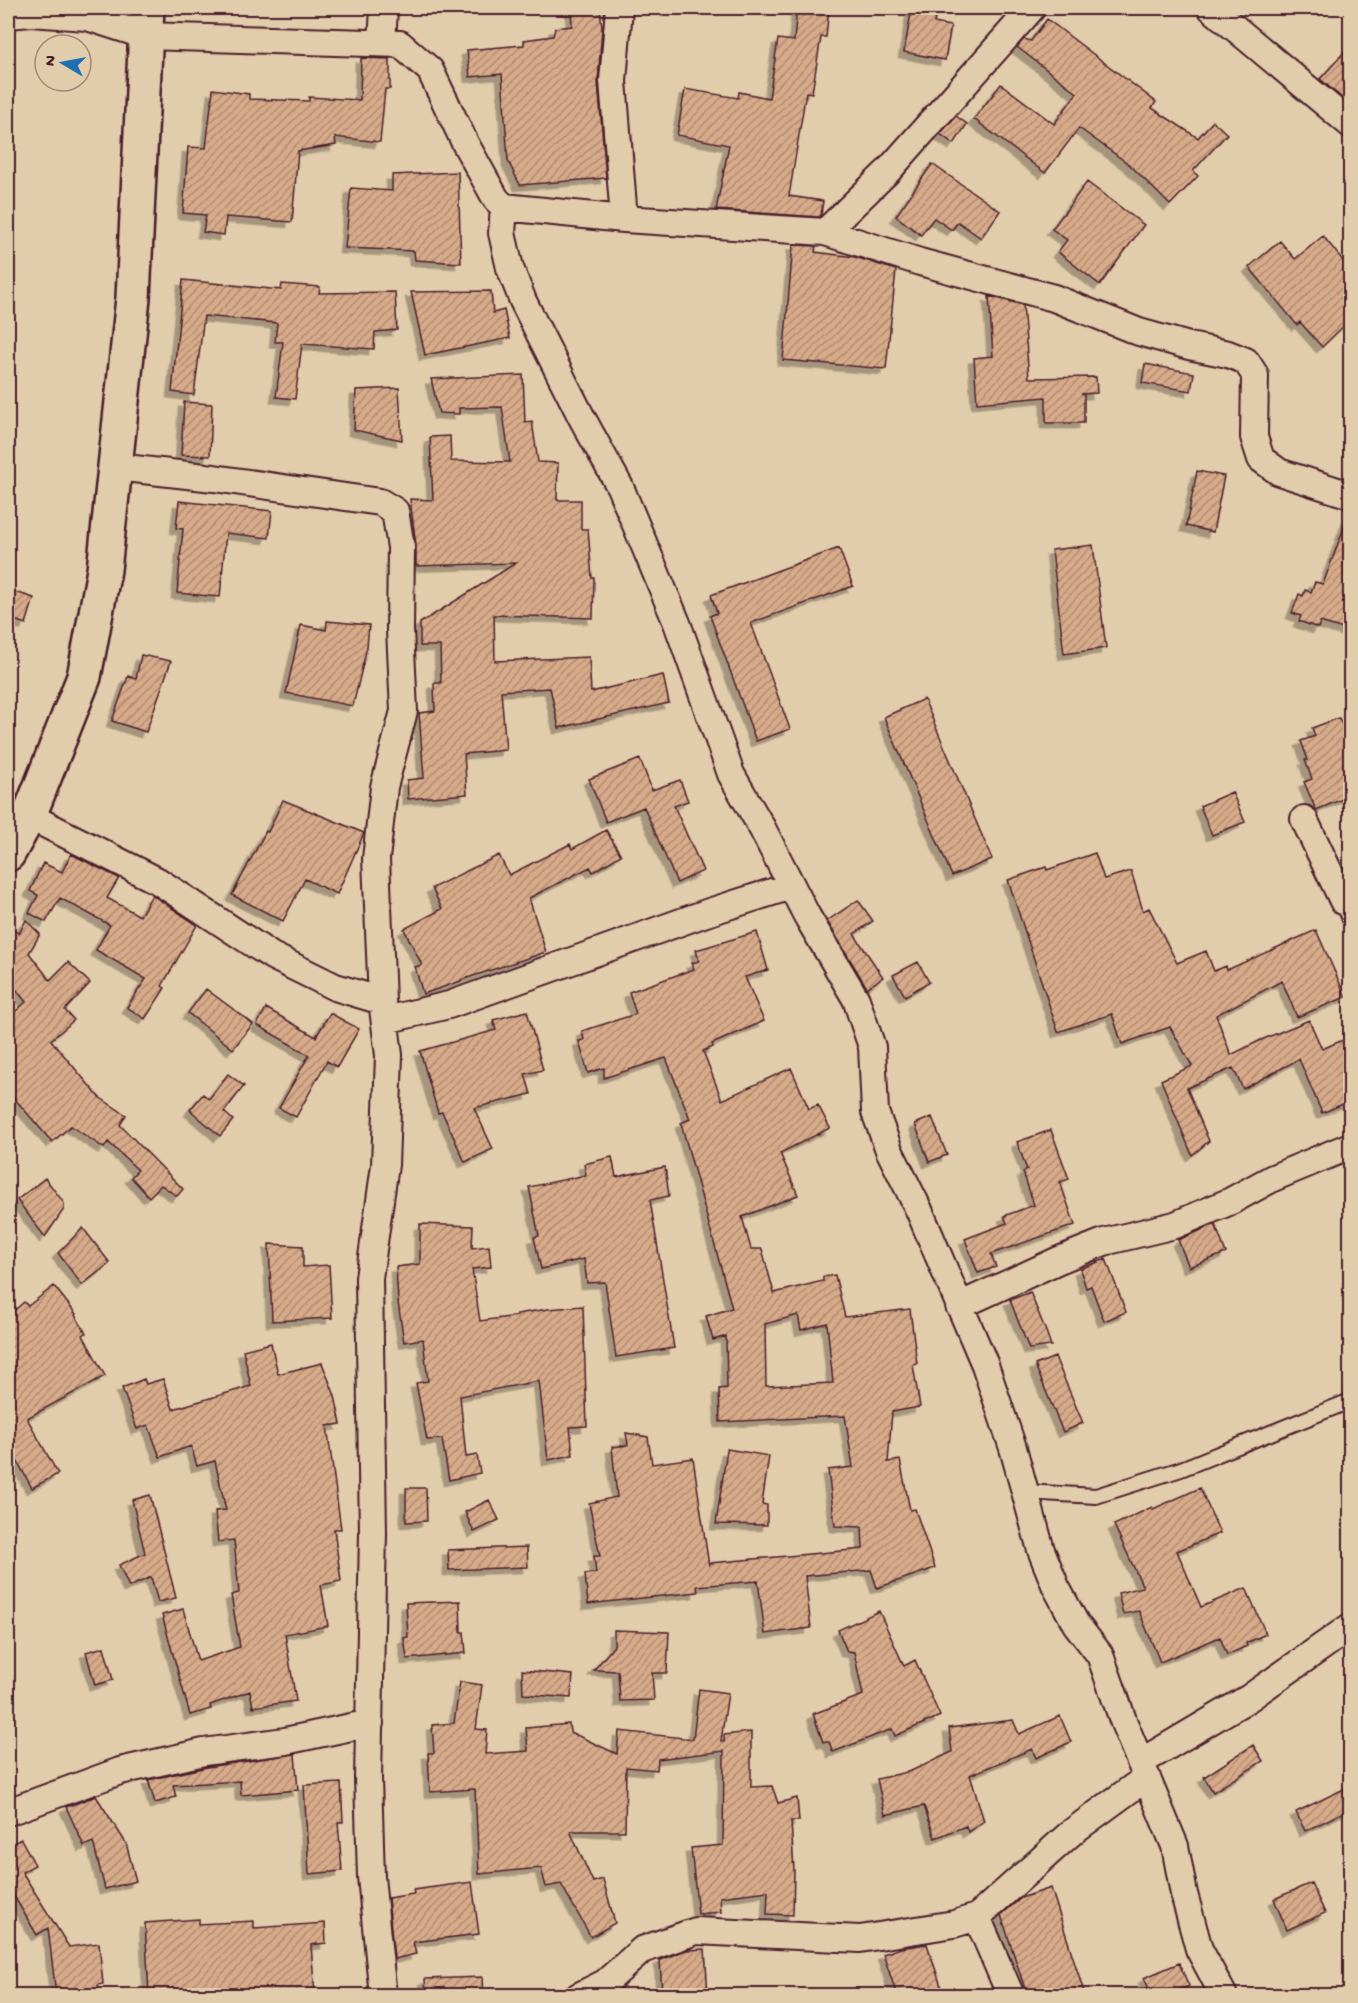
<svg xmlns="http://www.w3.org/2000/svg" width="1358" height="2003" font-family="'Gochi Hand',sans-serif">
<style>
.building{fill:url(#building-hatch);stroke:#4a1f2b;stroke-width:1.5;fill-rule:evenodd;filter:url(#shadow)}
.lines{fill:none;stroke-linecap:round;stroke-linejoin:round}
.service-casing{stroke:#4a1f2b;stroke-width:18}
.minor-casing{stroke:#4a1f2b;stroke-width:30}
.secondary-casing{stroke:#4a1f2b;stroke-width:38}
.service{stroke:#e1ccab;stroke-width:14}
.minor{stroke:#e1ccab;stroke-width:26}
.secondary{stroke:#e1ccab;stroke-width:33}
</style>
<defs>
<pattern id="building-hatch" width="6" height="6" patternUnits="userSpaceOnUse" patternTransform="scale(1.5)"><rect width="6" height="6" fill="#d7ab8a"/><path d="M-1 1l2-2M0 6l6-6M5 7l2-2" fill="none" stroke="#b08b71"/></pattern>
<filter id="shadow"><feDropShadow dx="-5.5" dy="5.5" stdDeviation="0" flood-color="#0004"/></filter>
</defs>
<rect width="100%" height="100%" fill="#e1ccab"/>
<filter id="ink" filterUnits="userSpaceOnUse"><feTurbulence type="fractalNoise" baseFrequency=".0167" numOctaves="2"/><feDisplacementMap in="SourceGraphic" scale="12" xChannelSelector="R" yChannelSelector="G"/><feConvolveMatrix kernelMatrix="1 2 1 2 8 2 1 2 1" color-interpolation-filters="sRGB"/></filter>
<g filter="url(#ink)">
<!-- building -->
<path class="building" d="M571 8H600L602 28 598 82 606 178 520 185 508 161 502 74 470 77 467 50 524 45V40L553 36 555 28 572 26Z
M797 8H829L826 37H821L812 93 806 92 789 196 823 201 821 215 819 217 716 210 729 145 677 135 685 89 738 98 739 92 769 98 778 39 794 41Z
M912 8H937L934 23 951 26 945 60 904 52Z
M1047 19 1156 102 1152 108 1198 138 1213 121 1227 134 1193 171 1198 176 1170 205 1130 165 1079 128 1045 173 974 119 1001 84 1054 124 1077 93 1017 47 1024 39 1031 41Z
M1350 46V105L1320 79Z
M361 58 390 59V89H385L380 142 335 137 336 145 298 151 292 222 226 217 224 235 203 232 206 215 183 213 188 147 206 148 213 89 249 94V99L309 101V97L360 100Z
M956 116 967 124 954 144 940 134Z
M932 164 1000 211 981 238 958 222 952 230 934 218 921 235 896 216Z
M458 172 461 263 415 260 414 251 345 248 351 188 392 191V175Z
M1087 182 1144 225 1100 285 1058 252 1067 240 1052 229Z
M1323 236 1350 269V320L1322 347 1300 322 1297 325 1249 267 1280 241 1295 259Z
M793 245 816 246 815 252 855 257 896 270 886 369 783 360Z
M183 280 281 290 282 284 320 287 319 293 395 292 397 330 375 332 374 349 302 344 295 399 276 397 283 342H275L277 323 204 316 194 395 172 392Z
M491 291 493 313 504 310 510 338 425 355 411 292Z
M989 296 1023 305 1029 378 1096 377 1097 393 1081 394 1084 395V423H1046V397L977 403 974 358 993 356Z
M1145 364 1194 373 1191 391 1142 383Z
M523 375 525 422 532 421 538 462 558 463 557 500H581V529H588L592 578H594L593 618 494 615 495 661 589 657 591 692 663 675 669 703 559 728 550 688 501 691 506 750 464 754 467 794 408 799 407 780 424 778 419 713 435 711 434 683H441L440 646H420V623L516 563 416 566V545L410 499 433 500 430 437 450 436 451 461 510 462 502 407 459 408V414L439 413 431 379Z
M399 388 402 440 354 430 356 390Z
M184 402 212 404 210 456 181 455Z
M1197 471 1224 476 1213 532 1186 526Z
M179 501 272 511 269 538 226 533 220 597 177 593 183 529 176 528Z
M1348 517 1350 518V631L1320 622 1318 628 1299 621 1301 616 1292 613 1299 594 1303 596 1305 590 1311 592 1315 582 1323 584Z
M1093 545 1106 648 1064 654 1052 550Z
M839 548 853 586 751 623 790 729 756 741 710 616 717 613 711 595Z
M12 591 34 598 26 624 8 618V606Z
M327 621 369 625 367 647 353 706 286 693 301 625 326 630Z
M141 655 171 661 146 732 112 721 128 676 136 679Z
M924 699 992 859 952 876 884 717Z
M1339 718 1343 727 1350 724V796L1316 810 1304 782 1312 779 1305 760H1308L1301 741 1315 736 1312 728Z
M640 759 652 790 680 780 688 801 674 806 703 871 677 883 644 807 606 822 589 779Z
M1232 792 1245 822 1212 835 1200 806Z
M283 800 364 833 337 894 305 879 283 921 232 895 266 831 268 832Z
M606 830 621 855 593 872 590 867 529 898 546 952 461 980V981L423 994 415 967 422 965 404 929 442 909 432 888 499 855 509 875 570 844 572 849Z
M1095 853 1104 879 1131 871 1143 911 1149 908 1177 963 1206 951 1214 971 1226 966 1227 970 1316 930 1346 997 1297 1017 1282 981 1216 1015 1231 1055 1261 1040 1309 1020 1322 1049 1350 1037V1101L1322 1113 1299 1059 1243 1089 1233 1068 1187 1088 1209 1141 1192 1155 1161 1080 1192 1066 1170 1027 1122 1044 1112 1014 1058 1032 1008 880 1046 867 1047 870Z
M71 854 119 878 107 898 140 916 152 895 197 925 162 986 165 988 145 1019 127 1007 146 979 96 950 110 925 60 898 46 922 29 913 38 895 30 891 43 863 62 872Z
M858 900 873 921 854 934 883 977 867 988 827 921Z
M26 920 40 934 29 953 50 980 68 962 90 983 65 1010 74 1020 51 1040 99 1097 126 1115 120 1125 183 1189 177 1196 161 1185 149 1197 131 1177 138 1170 108 1142 104 1148 71 1126 52 1142 8 1091V1018L26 1002 8 979V924L19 934Z
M757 932 768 970 745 977 764 1021 712 1044 713 1047 703 1051 722 1100 791 1068 809 1109 818 1105 830 1128 780 1153 798 1195 742 1217 751 1249H762L774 1293 823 1281V1277L835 1275 845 1317 910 1309 917 1364 913 1365 920 1407 892 1412 888 1462 900 1460 910 1510 915 1509 935 1568 877 1588 871 1570 805 1576 811 1628 765 1634 758 1581 697 1586 698 1592 588 1604 585 1574 596 1573 594 1556H600L589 1503 617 1497 612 1447 628 1445 626 1433 648 1437 652 1464 693 1458 709 1566 710 1563 863 1549 862 1527 835 1526 828 1470 853 1467 845 1416 720 1422 719 1389 727 1388 726 1336 713 1340 706 1316 732 1308 681 1123 690 1119 666 1058 604 1078V1068L588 1073 579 1041 584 1040 582 1031 636 1014 629 992 694 969 692 963 699 961 696 950ZM798 1315 801 1330 827 1323 833 1383 766 1386 765 1324Z
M918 962 929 982 905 996 893 975Z
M206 989 253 1024 233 1049 188 1013Z
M266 1008 316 1037 330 1013 359 1029 337 1067 327 1061 296 1117 279 1108 309 1055 257 1025Z
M527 1011 543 1070 525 1074 531 1094 474 1108 493 1149 465 1162 442 1112 438 1113 420 1051 496 1030 493 1020Z
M228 1074 244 1086 224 1112 233 1120 220 1136 190 1110 203 1094 209 1099Z
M932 1117 947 1155 929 1162 915 1124Z
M1051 1130 1069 1179 1060 1182 1075 1225 991 1254 996 1267 978 1273 965 1239 1007 1223 1004 1216 1034 1205 1023 1172 1027 1170 1017 1142Z
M612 1157 616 1177 665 1167 669 1196 650 1200 674 1348 616 1357 605 1282 587 1283 584 1259 541 1269 534 1237 539 1236 529 1187 586 1175 584 1164Z
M45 1178 64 1203V1209L45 1237 17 1200Z
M420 1224 473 1226 472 1248 489 1246 491 1267 472 1269 480 1321 517 1316V1314L548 1309 583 1306 587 1426 570 1427 573 1455 548 1460 539 1381 460 1396 466 1457 477 1455 480 1473 449 1480 442 1439 427 1440 416 1383 428 1381 423 1339 404 1342 398 1302 396 1267 420 1264Z
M1215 1224 1226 1253 1189 1267 1178 1240Z
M83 1228 110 1263 82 1285 58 1253Z
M269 1244 303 1246V1267L329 1265 332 1318 272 1321Z
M1106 1259 1126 1312 1104 1321 1091 1286 1086 1288 1080 1269Z
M54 1286 76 1314 75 1315 86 1333 83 1335 105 1376 27 1418 58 1474 32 1488 8 1444V1316L24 1302 28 1306Z
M1030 1292 1047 1334 1051 1346 1029 1349 1010 1300Z
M271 1343 278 1374 322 1363 335 1396 341 1424 327 1426 341 1529H334L341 1581 321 1585 328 1626 285 1634 296 1701 253 1707 250 1691 210 1705 211 1709 190 1715 162 1615 183 1609 198 1661 240 1647 231 1595 239 1593 234 1540 218 1542 215 1511 226 1510 215 1461 197 1466 191 1446 160 1457 148 1425 137 1429 122 1388 144 1379 146 1384 163 1379 173 1409 251 1386 243 1350Z
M1055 1357 1083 1423 1063 1432 1035 1365Z
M727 1449 769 1456 762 1504 767 1505V1525L716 1524Z
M406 1488H426L427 1521 406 1522Z
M1200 1488 1220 1533 1177 1551 1201 1607 1246 1588 1266 1634 1246 1643 1247 1646 1227 1655 1220 1637 1160 1662 1139 1611 1123 1614 1118 1593 1143 1587 1114 1525 1152 1507 1153 1509Z
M150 1495 176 1598 158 1602 151 1577 129 1587 119 1565 145 1553 132 1500Z
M489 1500 499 1520 474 1532 465 1512Z
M527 1547 528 1567 449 1570 448 1550Z
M460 1601 461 1632H464L466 1653 407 1659 404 1638 408 1637 406 1603Z
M879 1611 904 1666 915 1660 940 1716 895 1736 892 1729 833 1752 829 1742H823L813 1714 863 1695 854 1652 847 1651 838 1630Z
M614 1630 669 1632 667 1673H652L654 1700 620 1701 618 1671 594 1670 614 1646Z
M104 1647 113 1680 95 1685 86 1652Z
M522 1670 573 1675 571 1698 523 1694Z
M460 1682 482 1685 476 1729 487 1730 485 1754 528 1751 526 1728 569 1724 570 1732 617 1754 619 1731 693 1739 699 1689 728 1693 721 1741 724 1742V1735L751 1732V1787L772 1786 778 1803 797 1798 799 1821H791L794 1871 793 1915 767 1914 768 1891 720 1897 721 1912 698 1914 691 1848 723 1845 724 1751 658 1759 657 1770 626 1767 625 1831H570L593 1882 603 1879 615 1923 591 1937 561 1884 546 1887 541 1868 479 1874 475 1789 430 1792 428 1753H434L432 1725 454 1723Z
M1060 1716 1071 1742 1036 1758 1032 1749 970 1775 984 1821 968 1832 966 1826 935 1838 924 1806 885 1815 877 1779 911 1771 952 1752 949 1728 1013 1720 1019 1734Z
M1253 1745 1263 1761 1213 1792 1204 1777Z
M295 1754 298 1790 241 1795 240 1781 173 1785 176 1797 155 1803 148 1780 207 1767Z
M341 1783 343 1822H338L342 1871 309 1874 304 1785Z
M1350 1786V1809L1305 1831 1296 1812Z
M96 1796 126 1843 136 1881 105 1889 93 1842 84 1846 66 1807Z
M21 1839 35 1865 22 1872 69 1947 99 1943 103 1984 98 1985 99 1995H56L48 1928 37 1935 8 1886V1846Z
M472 1882 479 1934 413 1942 416 1954 394 1959 388 1898 414 1894 413 1890Z
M1311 1883 1325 1913 1287 1930 1274 1899Z
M1051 1888 1085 1995H1027L1001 1915 1021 1898Z
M199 1919V1924L254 1921V1928L325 1923 326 1943 311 1945 315 1995H149L145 1923Z
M927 1944 944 1995H897L883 1954 901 1948Z
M705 1949 708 1995H662L660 1960 686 1950Z
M1179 1963 1189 1986 1168 1995H1152L1144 1978Z
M482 1977 483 1995H426L425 1979Z"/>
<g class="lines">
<!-- service casing -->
<g class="service-casing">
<path id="service" d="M1343 901 1350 920
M1025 1492 1096 1496 1181 1469 1350 1401"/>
</g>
<!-- minor casing -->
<g class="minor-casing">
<path id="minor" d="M619 8 613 81 624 219
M1211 8 1350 124
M8 15 31 13 87 17 146 36 400 44 430 70 465 143 496 199 504 207 624 219 825 232 888 171 1032 8
M382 43 384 8
M504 207 502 233 510 268 523 301 582 418 620 487 677 623 731 774 762 828 807 916 856 999 872 1047 875 1112 889 1150 919 1210 985 1365 1013 1448 1041 1550 1056 1587 1076 1624 1100 1655 1124 1723 1175 1846 1184 1894 1199 1949 1224 1996
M825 232 920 262 1054 298 1139 332 1189 346 1228 354 1246 361 1255 375 1254 437 1261 459 1279 472 1350 495
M116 467 214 478 380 502 395 511 401 547 400 630 404 711 384 787 376 859 382 1001 389 1055 385 1165 369 1278 373 1533 368 1778 371 1877 383 1996
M29 816 158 881 272 956 335 987 382 1001
M1304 819 1343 901
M385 1020 449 1005 706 913 791 886
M959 1306 1059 1260 1104 1242 1175 1225 1231 1201 1273 1178 1350 1146
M1141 1762 1249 1698 1350 1627
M8 1812 120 1771 204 1752 285 1741 370 1723
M977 1917 1011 1996
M579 1996 605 1983 642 1950 696 1931 860 1939 954 1924 977 1917 1072 1832 1147 1777"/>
</g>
<!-- secondary casing -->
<g class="secondary-casing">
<path id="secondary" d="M8 854 29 816 84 677 104 570 133 298 147 8"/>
</g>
<!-- service -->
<use href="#service" class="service"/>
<!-- minor -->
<use href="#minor" class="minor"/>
<!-- secondary -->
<use href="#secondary" class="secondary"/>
</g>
</g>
<!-- margin -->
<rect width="1358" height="2003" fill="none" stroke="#e1ccab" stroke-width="30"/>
<rect x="15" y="15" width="1328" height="1973" fill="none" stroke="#4a1f2b" stroke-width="2" filter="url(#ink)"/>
<!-- north arrow -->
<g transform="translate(63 63) rotate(280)"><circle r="28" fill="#e1ccab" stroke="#a58778" stroke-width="1.5"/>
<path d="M0-4.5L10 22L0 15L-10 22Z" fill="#1f6fb2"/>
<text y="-9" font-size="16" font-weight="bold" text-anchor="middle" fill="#4a1f2b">N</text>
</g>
</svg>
